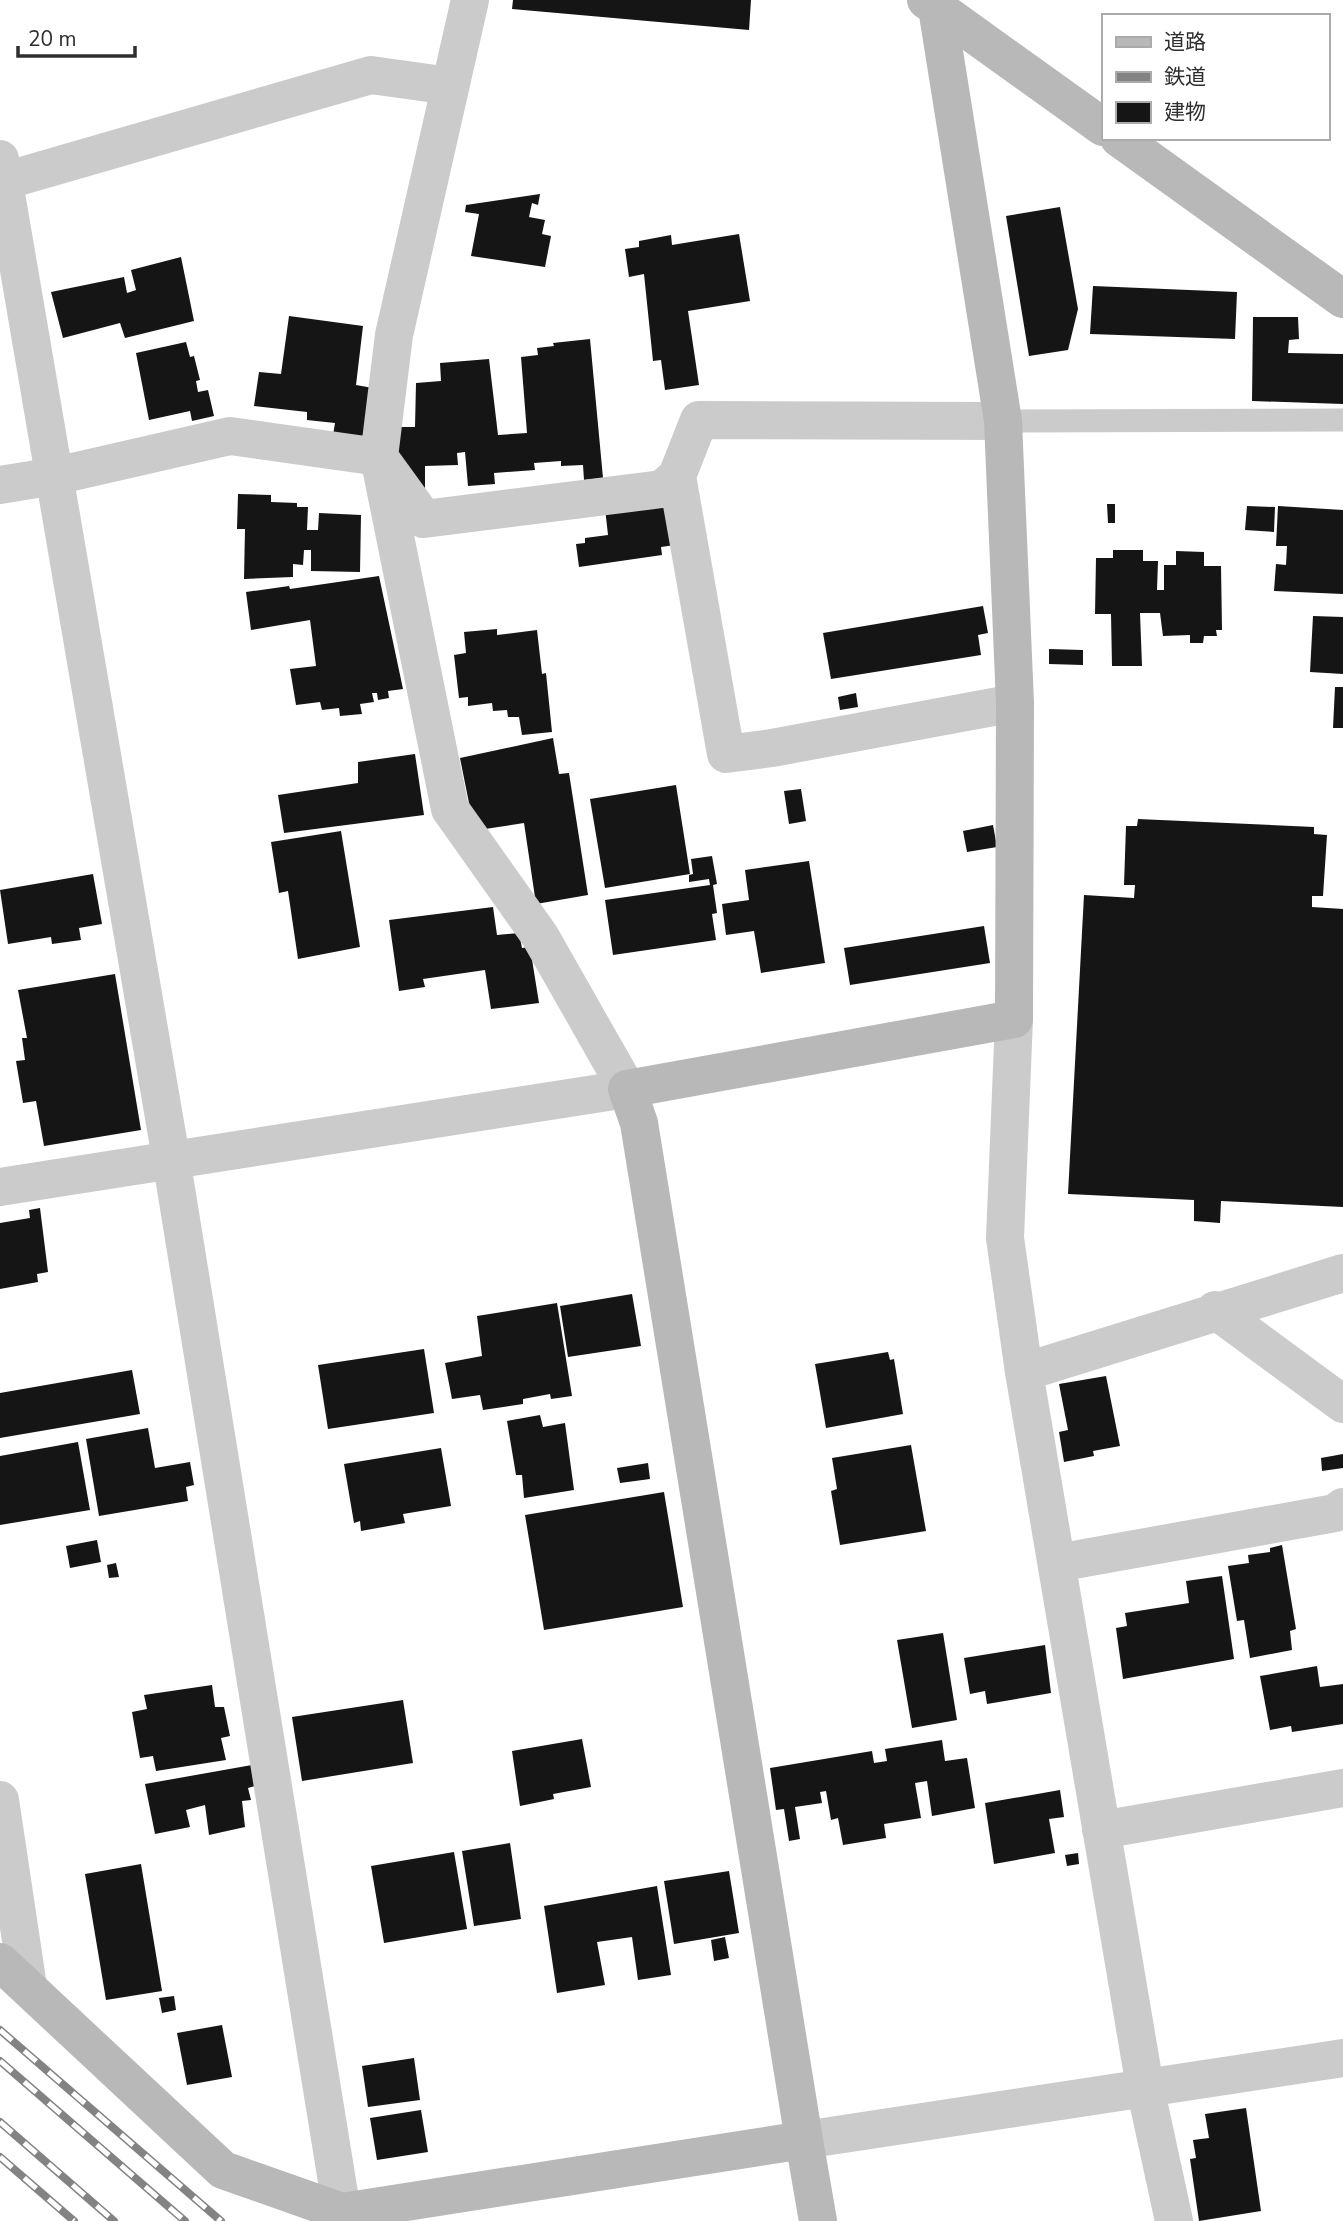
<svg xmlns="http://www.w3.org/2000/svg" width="1343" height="2221" font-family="'Nunito Sans','Noto Sans JP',sans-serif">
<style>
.building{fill:#151515}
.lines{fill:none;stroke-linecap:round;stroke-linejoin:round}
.lane{stroke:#cbcbcb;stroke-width:23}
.street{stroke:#cbcbcb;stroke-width:38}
.secondary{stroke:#b8b8b8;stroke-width:38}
.rail-casing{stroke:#838383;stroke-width:8}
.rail{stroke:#fff;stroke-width:5;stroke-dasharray:16;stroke-linecap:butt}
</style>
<rect width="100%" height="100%" fill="#fff"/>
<!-- building -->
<path class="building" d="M513 0H751L749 30 512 9Z
M540 194 538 205 532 203 529 217 545 220 542 234 551 236 545 267 471 256 479 214 465 212 466 205Z
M1060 207 1078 309 1068 350 1029 356 1006 216Z
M739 234 750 301 688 311 699 385 665 390 661 360 653 361 644 274 629 277 625 249 639 247V241L671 235 672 245Z
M181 257 194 321 125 338 120 323 63 338 51 292 124 277 127 293 136 290 131 270Z
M1093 286 1237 292 1235 339 1090 334Z
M289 316 363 326 356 385 373 388 366 438 333 435 335 423 307 420V412L254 406 259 372 281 374Z
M1253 317H1298L1299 339 1289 340 1288 353 1343 354V404L1252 401Z
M590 339 603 478 584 480 583 465 561 466V461L534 463 535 470 494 473 495 484 468 486 465 452 457 453 458 465 425 466V489H398L397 427H415L416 383 441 381 440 363 489 359 498 435 527 433 521 357 538 355 537 348 554 346 553 343Z
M186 342 190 357 194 356 200 380 196 381 198 392 208 390 214 416 192 421 190 411 149 420 136 353Z
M238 494 271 495V502L297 503V507H308L307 530H318L319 513 361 515 360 572 311 571V550H304L303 565 293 564V577L244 579 245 529H237Z
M665 502 675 545 661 547 662 555 579 567 576 544 585 543V538L608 535 605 508Z
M1107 504H1115V523H1108Z
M1247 506 1275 507 1274 532 1245 530Z
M1278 506 1343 510V594L1274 591 1276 564 1286 565 1287 546H1276Z
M1113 550H1143V561H1158L1157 590H1164V565H1176V551L1204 552V566H1221L1222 630H1216L1217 636H1204L1203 643H1190V635L1163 636 1160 613H1140L1142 666H1112L1111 614H1095L1096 558H1113Z
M379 576 403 689 388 691 389 698 378 700 377 693H372L374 702 360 704 362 714 340 716 339 708 322 710 320 702 296 705 290 669 316 666 310 620 251 630 246 592 289 586 290 589Z
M983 606 988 633 978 635 981 655 831 679 823 633Z
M1313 616 1343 617V674L1310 672Z
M497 629V635L537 630 542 674 546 673 552 732 522 735 519 717H508L507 710 493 711 492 703 468 706V697L459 698 454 655 466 653 464 632Z
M1049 649 1083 650V665L1049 664Z
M1335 687H1343V728H1333Z
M856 693 858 707 840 710 838 697Z
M553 738 559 774 569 773 588 895 536 904 524 823 485 829 470 808 460 758Z
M415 754 424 815 284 833 278 795 358 783V762Z
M676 785 690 874 605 888 590 799Z
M801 789 806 821 789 824 784 791Z
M1138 819 1314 827V834L1327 835 1323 896H1312V907L1343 909V1207L1221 1201 1220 1223 1194 1221V1200L1068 1194 1084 895 1134 898 1135 885H1124L1126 826H1137Z
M993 825 997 847 967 852 963 831Z
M341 831 360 947 298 959 288 891 279 893 271 842Z
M712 856 717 884 713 885 717 913 712 914 716 940 613 955 605 900 710 885 709 879 689 882V875L693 874 691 859Z
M809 861 825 963 761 973 754 931 726 935 722 904 749 900 745 870Z
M93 874 102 924 79 928 81 940 52 944 51 937 8 944 0 890Z
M493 907 497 935 519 933 522 948 530 947 539 1003 491 1009 485 970 423 979 425 987 399 991 389 920Z
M984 926 990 963 850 985 844 948Z
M115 974 141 1130 44 1146 36 1101 23 1103 16 1061 25 1060 22 1038H27L18 990Z
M40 1208 48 1272 37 1274 38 1282 0 1289V1223L30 1218 29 1210Z
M632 1294 641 1346 568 1357 560 1306Z
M557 1303 572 1396 551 1399 550 1394 523 1399V1404L483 1410 480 1395 452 1399 445 1363 482 1356 477 1316Z
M424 1349 434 1413 328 1429 318 1365Z
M888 1352 890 1360 894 1359 903 1414 826 1428 815 1364Z
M132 1370 140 1414 0 1438V1393Z
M1106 1376 1120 1446 1093 1451 1094 1456 1064 1462 1059 1432 1068 1430 1059 1384Z
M540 1415 543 1427 565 1423 574 1490 524 1498 522 1475H516L507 1421Z
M148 1428 155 1468 190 1462 194 1485 186 1487 188 1501 99 1516 86 1439Z
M78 1442 90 1510 0 1525V1456Z
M911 1445 926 1531 840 1545 831 1491 837 1489 832 1458Z
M441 1448 451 1506 403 1514 405 1523 361 1531 360 1521 354 1523 344 1464Z
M1343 1454V1468L1322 1471 1321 1458Z
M648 1463 650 1479 620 1483 617 1468Z
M664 1492 683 1607 544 1630 525 1515Z
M97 1540 101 1562 70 1568 66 1546Z
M1282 1545 1296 1629 1290 1631 1292 1650 1250 1658 1244 1620 1237 1621 1228 1566 1249 1563 1248 1555 1270 1552V1548Z
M116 1563 119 1577 109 1578 107 1565Z
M1222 1576 1234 1659 1123 1679 1116 1628 1127 1626 1125 1613 1189 1603 1186 1581Z
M943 1633 957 1720 912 1728 897 1640Z
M1045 1645 1051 1693 987 1704 985 1691 970 1694 964 1658Z
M1317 1666 1320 1687 1343 1684V1724L1292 1732 1291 1726 1270 1730 1260 1676Z
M212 1685 215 1707H224L230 1736 221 1738 226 1760 156 1771 153 1756 140 1758 132 1712 147 1709 144 1695Z
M403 1700 413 1763 302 1781 292 1717Z
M582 1739 591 1787 553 1794 554 1799 520 1806 512 1751Z
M942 1740 945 1761 967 1758 975 1808 932 1816 927 1781 915 1783 921 1818 884 1824 886 1838 843 1845 838 1818 831 1820 826 1791 820 1792 822 1803 795 1807 800 1839 789 1841 784 1809 776 1810 770 1768 872 1751 874 1763 887 1761 885 1749Z
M252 1765 255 1786 248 1788 251 1800 242 1801 245 1827 209 1835 205 1805 186 1810 190 1827 155 1834 145 1784Z
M1060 1790 1064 1817 1049 1819 1055 1853 994 1864 985 1803Z
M510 1843 521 1919 474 1926 462 1851Z
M454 1852 467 1929 384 1943 371 1866Z
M1078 1853 1079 1864 1067 1866 1065 1855Z
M141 1864 162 1991 106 2000 85 1874Z
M729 1871 739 1933 674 1944 664 1881Z
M657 1886 671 1975 638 1980 632 1937 597 1942 605 1985 557 1993 544 1906Z
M725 1937 729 1958 714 1961 711 1940Z
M174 1996 176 2010 162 2013 159 1998Z
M222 2025 232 2077 187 2085 177 2033Z
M414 2058 420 2100 368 2107 362 2066Z
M1246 2108 1261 2211 1199 2221 1190 2159 1196 2158 1193 2140 1209 2138 1205 2114Z
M421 2110 428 2152 377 2160 370 2118Z"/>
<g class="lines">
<!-- lane -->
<path class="lane" d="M1003 421 1343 420"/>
<!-- street -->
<path class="street" d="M0 159 171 1158 342 2212
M4 181 371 75 450 86
M677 476 726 754 772 748 1015 703
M0 485 55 476 230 436 379 457 424 519 662 489 677 476 699 420 1003 421
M1014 1019 1005 1238 1024 1372 1145 2087 1174 2221
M0 1187 627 1089 540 936 450 809 379 457 394 335 470 0
M1215 1310 1343 1404
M1024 1372 1343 1273
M1057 1563 1335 1513 1343 1507
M0 1800 28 1987
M1101 1830 1343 1788
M804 2140 1343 2058"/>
<!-- secondary -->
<path class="secondary" d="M926 0 1103 127
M1119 138 1343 299
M0 1962 223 2170 342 2212 804 2140 639 1123 627 1089 1014 1019 1015 703 1003 421 937 8
M804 2140 818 2221"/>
<!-- rail casing -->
<g class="rail-casing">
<path id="rail" d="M0 2030 221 2221
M0 2061 185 2221
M0 2122 114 2221
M0 2157 74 2221"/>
</g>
<!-- rail -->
<use href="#rail" class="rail"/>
</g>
<!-- legend -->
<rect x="1102" y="14" width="228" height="126" fill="#ffffff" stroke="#ababab" stroke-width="2"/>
<rect x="1116" y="37" width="35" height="10" fill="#b8b8b8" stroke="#ababab" stroke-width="2"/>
<text x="1164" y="49" font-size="21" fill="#2e2e2e">道路</text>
<rect x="1116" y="72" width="35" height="10" fill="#838383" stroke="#ababab" stroke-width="2"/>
<text x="1164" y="84" font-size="21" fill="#2e2e2e">鉄道</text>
<rect x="1116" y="102" width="35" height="21" fill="#151515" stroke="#ababab" stroke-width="2"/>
<text x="1164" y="119" font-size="21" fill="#2e2e2e">建物</text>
<!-- scale -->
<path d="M18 46v10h117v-10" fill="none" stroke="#2e2e2e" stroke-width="3.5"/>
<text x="28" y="46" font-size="21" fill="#2e2e2e" stroke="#ffffff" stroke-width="5" paint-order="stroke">20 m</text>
</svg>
